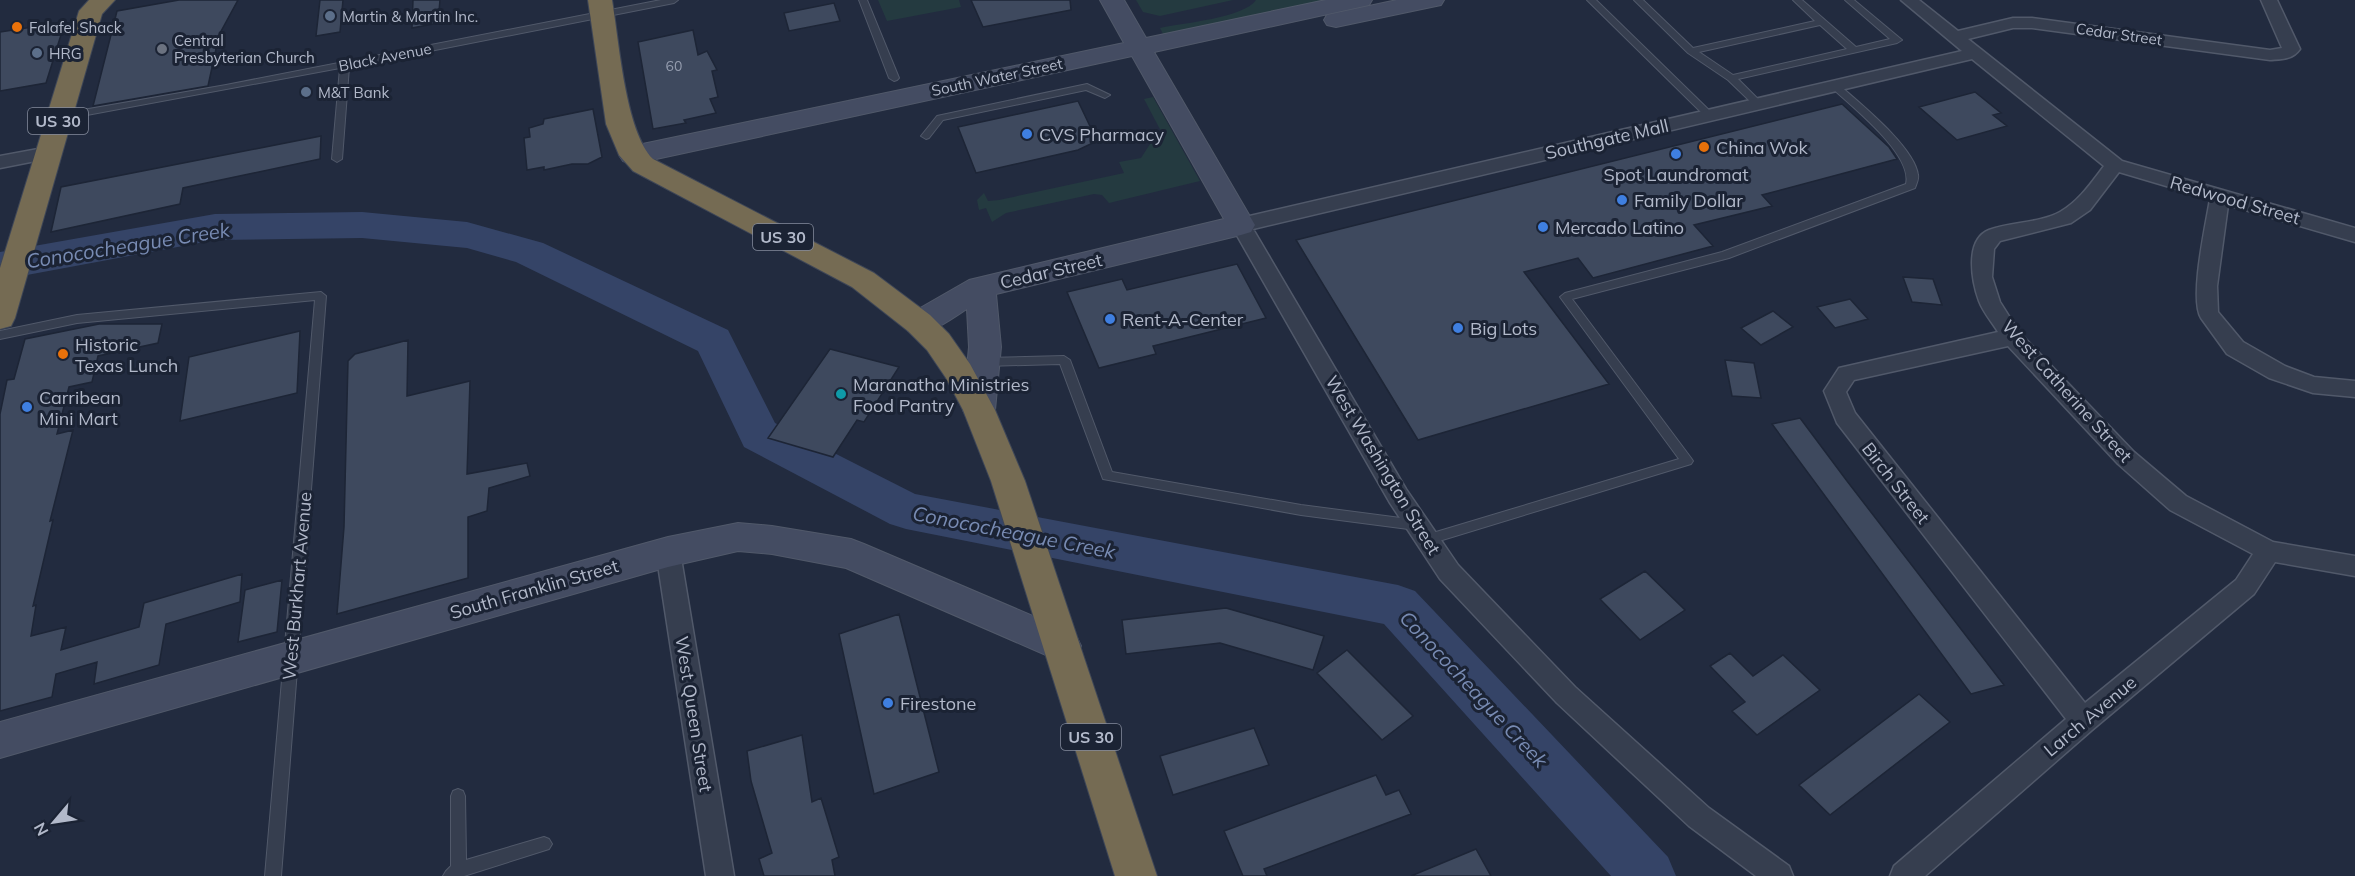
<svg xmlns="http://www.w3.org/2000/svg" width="2355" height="876" font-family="Mulish,sans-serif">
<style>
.green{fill:#243a40}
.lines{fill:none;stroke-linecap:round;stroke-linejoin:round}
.river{fill:#354467;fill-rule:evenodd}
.building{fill:#3e495e;stroke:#1d2536;stroke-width:1.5}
.lane-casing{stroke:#51596a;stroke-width:2}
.street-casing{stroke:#51596a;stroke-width:3}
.secondary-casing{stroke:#51596a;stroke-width:2}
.highway-casing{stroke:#3e4657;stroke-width:2}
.lane{fill:#363e4f;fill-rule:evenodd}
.street{fill:#363e4f;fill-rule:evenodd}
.secondary{fill:#444c62;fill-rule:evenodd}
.highway{fill:#756b53;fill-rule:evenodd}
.service-dot{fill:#5c6f8a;stroke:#1b2334;stroke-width:2}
.food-dot{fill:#e8710a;stroke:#1b2334;stroke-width:2}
.worship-dot{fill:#6b7280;stroke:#1b2334;stroke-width:2}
.shop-dot{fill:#3f7fe0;stroke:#1b2334;stroke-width:2}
.culture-dot{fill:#0f9aa8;stroke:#1b2334;stroke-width:2}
.labels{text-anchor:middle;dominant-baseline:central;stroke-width:6;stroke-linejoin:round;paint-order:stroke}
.far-number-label{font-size:14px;fill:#959daf}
.far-poi-label{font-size:15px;fill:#b2b9ca;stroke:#1b2334;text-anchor:start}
.far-street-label{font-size:15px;fill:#b2b9ca;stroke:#1b2334}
.shield{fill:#1b2334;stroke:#858c9d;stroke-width:1.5}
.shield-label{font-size:16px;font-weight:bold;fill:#b2b9ca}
.poi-label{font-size:18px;fill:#b2b9ca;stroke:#1b2334;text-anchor:start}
.street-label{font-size:18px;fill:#b2b9ca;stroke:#1b2334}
.water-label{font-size:20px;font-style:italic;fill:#788bb3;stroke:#1b2334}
</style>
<rect width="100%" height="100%" fill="#222b3f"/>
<!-- green -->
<path class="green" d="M878 0H959L961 7 887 21Z
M1136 0H1233L1160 16 1143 12Z
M1256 0H1331L1164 36 1160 28C1182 23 1244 18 1256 0Z
M1153 97 1200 181 1109 203 1102 195 1094 194 1006 213 992 222 986 208 979 210 977 200 984 193 988 201 999 200 1124 173 1119 162 1141 158 1152 141 1164 137 1144 99Z"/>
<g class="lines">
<!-- river -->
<path class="river" d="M362 212 467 222 543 243 728 330 775 423 915 494 1398 585 1415 591 1668 857 1676 876H1611L1384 624 906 529 890 524 744 447 698 351 516 262 467 248 362 238 215 240 0 280V252L215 214Z"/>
</g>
<!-- building -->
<path class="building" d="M179 0H238L219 35 208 86 93 106 117 11Z
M320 0H343L340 32 316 36Z
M413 0H440L438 23 412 28Z
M971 0H1070L1071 10 983 27Z
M834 3 840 21 789 31 784 13Z
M65 22 46 83 0 91V32Z
M693 30 698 55 707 51 717 70 712 71 718 97 710 99 716 113 684 120 686 123 653 129 638 42Z
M1975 92 2001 113 1993 115 2007 126 1957 140 1919 107Z
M1078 101 1097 141 1078 150 976 173 958 127Z
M1842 104 1889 147 1897 159 1762 195 1772 206 1694 225 1713 246 1593 278 1578 258 1524 272 1609 384 1418 440 1296 240Z
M593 109 602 157 588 164H572L544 170V167L527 170 524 138 530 137 529 128 543 124 544 119Z
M321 136 320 159 183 188 180 204 51 232 61 187Z
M1237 264 1266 318 1153 346 1156 354 1099 368 1067 292 1122 279 1127 290Z
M1903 277 1933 279 1942 305 1912 302Z
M1850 299 1868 319 1835 328 1817 307Z
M1773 311 1793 327 1761 345 1741 328Z
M99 324H162L158 343 98 356 92 382 69 387 57 434 73 430 50 521 53 520 33 606 36 605 31 636 66 627 61 650 139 627 144 603 242 574 240 602 166 624 159 665 94 684 97 662 56 674 52 697 0 711V414L7 380 14 379 25 339Z
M300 331 297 393 180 421 189 357Z
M408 340 407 396 470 381 467 474 527 463 530 476 489 488 487 511 468 517V578L337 614 344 527 348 361 355 354Z
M830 349 899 367 864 422 857 420 833 457 768 438Z
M1725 360 1754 363 1761 398 1732 396Z
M1800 418 1847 481 2004 685 1971 694 1772 424Z
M1645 571 1685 610 1640 640 1600 599Z
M282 580 277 632 238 642 245 590Z
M1226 608 1324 636 1313 670 1220 643 1126 654 1122 620Z
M899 614 939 772 874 794 839 634Z
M1347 650 1413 716 1382 740 1317 673Z
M1730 653 1753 676 1783 655 1820 690 1757 735 1732 711 1745 702 1710 666Z
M1919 694 1950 722 1830 815 1799 785Z
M1254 728 1269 765 1173 795 1160 756Z
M802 735 812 802 821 798 839 857 832 860 835 876H764L759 859 772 853 751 781 747 751Z
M1376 775 1386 795 1399 790 1411 814 1264 869 1267 876H1243L1224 831Z
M1476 849 1491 876H1411Z"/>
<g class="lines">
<!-- lane casing -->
<g class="lane-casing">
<path id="lane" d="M661 0H678L674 3 349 67 342 159 337 162 332 159 340 68 60 120 55 117 60 114 226 85Z
M859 0H867L899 78 897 80 894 81 889 78Z
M1587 0H1596L1712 113V117H1706Z
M1634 0H1643L1693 48 1815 21 1793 0H1802L1856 47 1890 39 1845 0H1854L1902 40 1897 43 1738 79 1760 101V105H1754L1728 80 1688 53ZM1820 25 1847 49 1733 75 1699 52Z
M1834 82 1837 83C1858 102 1915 147 1918 175 1919 179 1916 185 1915 188L1729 258 1572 299 1691 458 1693 461 1691 464 1426 545 1421 544 1420 540 1421 536 1426 535 1679 459 1560 297 1565 293 1722 252 1906 184C1913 154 1852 107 1831 87V83Z
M1087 84 1110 95 1105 98 1086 90 943 120 929 138 926 139 921 136 937 116Z
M321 292 326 296 281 876H265L315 300 77 323 0 339V331L77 315Z
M1064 356 1070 360 1112 472 1301 505 1416 520 1420 521 1422 525 1420 529 1416 530 1301 515 1103 479 1060 364 985 366 979 362 985 358Z
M458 789 463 791 465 796 466 860 544 837 549 839 552 844 549 849 464 876H443L446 871 451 866V796L453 791Z"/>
</g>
<!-- street casing -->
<g class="street-casing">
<path id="street" d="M1901 0H1919L1958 31 2013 18H2032L2270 50 2282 48 2261 0H2277L2300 49C2292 60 2282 59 2270 60L2032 28H2013L1968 39 2122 161 2355 228V242L2228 205 2217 286 2218 312 2243 342 2285 366 2314 377 2355 381V397L2313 393 2269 378 2227 354 2201 318C2189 298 2206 224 2210 199L2119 172 2090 210 2071 223 2000 241 1994 249 1992 277 2000 302 2019 332 2134 452 2186 496 2273 542 2355 556V576L2275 562 2254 594 2092 730 1925 876H1890L1894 866 2066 719 1837 423 1824 391 1839 368 1998 332C1992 322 1983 312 1979 301 1972 282 1964 240 1989 230 2011 222 2040 223 2060 212 2079 201 2091 183 2104 166L1972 59 1253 229 1406 489 1458 565 1575 687 1709 808 1789 866 1793 876H1756L1689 826 1557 703 1440 579 1390 503 1231 225 1234 220 1241 218 1962 51ZM2008 346 2118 464 2170 510 2253 554 2236 580 2085 703 1855 413 1846 392 1854 380Z
M49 147 56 149 58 153 56 157 0 168V156Z
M668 542 677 545 680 552 734 876H706L656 552 659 545Z"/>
</g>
<!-- secondary casing -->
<g class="secondary-casing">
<path id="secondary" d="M1100 0H1124L1146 38 1326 0H1372L1369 5 1360 7 1154 52 1255 225 1251 232 1241 235 996 294 1001 347 995 410 990 419 979 422 968 419 963 410 969 347 967 309C949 320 930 337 908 331L904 323 908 315 969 280 1224 219 1132 56 633 164 623 161 619 155 623 149 633 146 1124 43Z
M1397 0H1444L1441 5 1336 27 1327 25 1324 20 1327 15Z
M738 523 772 526 851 539 864 544 1075 634 1081 646 1075 658 1062 662 846 568 772 554 738 551 668 567 0 758V722L668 537Z"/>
</g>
<!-- highway casing -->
<g class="highway-casing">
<path id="highway" d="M89 0H115L102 14 15 318 11 326 0 329V268L79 11Z
M588 0H612C619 40 625 131 653 159L874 273 930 315 949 334 970 364 995 410 1025 481 1157 876H1115L991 481 963 410 946 378 927 350 908 331 852 287 633 171 619 155 606 124Z"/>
</g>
<!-- lane -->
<use href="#lane" class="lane"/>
<!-- street -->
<use href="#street" class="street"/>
<!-- secondary -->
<use href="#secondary" class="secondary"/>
<!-- highway -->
<use href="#highway" class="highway"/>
</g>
<!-- markers -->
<g class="service-dot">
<circle cx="330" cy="16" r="6"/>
<circle cx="37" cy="53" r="6"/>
<circle cx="306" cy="92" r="6"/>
</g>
<g class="food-dot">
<circle cx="17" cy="27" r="6"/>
<circle cx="1704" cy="147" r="6"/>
<circle cx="63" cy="354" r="6"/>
</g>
<circle class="worship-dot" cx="162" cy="49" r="6"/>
<g class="shop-dot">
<circle cx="1027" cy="134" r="6"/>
<circle cx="1676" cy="154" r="6"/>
<circle cx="1622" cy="200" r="6"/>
<circle cx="1543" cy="227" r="6"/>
<circle cx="1110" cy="319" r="6"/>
<circle cx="1458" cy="328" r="6"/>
<circle cx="27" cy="407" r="6"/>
<circle cx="888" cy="703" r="6"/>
</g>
<circle class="culture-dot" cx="841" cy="394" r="6"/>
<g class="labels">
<!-- far-number labels -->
<g class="far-number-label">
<text x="674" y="66">60</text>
</g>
<!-- far-poi labels -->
<g class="far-poi-label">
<text x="342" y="16">Martin &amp; Martin Inc.</text>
<text x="29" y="27">Falafel Shack</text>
<text x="174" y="40">Central<tspan x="174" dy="17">Presbyterian Church</tspan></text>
<text x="49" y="53">HRG</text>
<text x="318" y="92">M&amp;T Bank</text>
</g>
<!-- far-street labels -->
<g class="far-street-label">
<text transform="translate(2119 34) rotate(8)">Cedar Street</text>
<text transform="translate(385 57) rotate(-11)">Black Avenue</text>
<text transform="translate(997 77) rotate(-12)">South Water Street</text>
</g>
<!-- shield labels -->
<g class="shield">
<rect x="28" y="108" width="60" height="26" rx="4.5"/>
<rect x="753" y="224" width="60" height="26" rx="4.5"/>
<rect x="1061" y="724" width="60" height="26" rx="4.5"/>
</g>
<g class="shield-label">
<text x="58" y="121">US 30</text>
<text x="783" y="237">US 30</text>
<text x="1091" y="737">US 30</text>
</g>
<!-- poi labels -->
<g class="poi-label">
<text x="1039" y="134">CVS Pharmacy</text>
<text x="1716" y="147">China Wok</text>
<text x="1676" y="174" text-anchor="middle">Spot Laundromat</text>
<text x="1634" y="200">Family Dollar</text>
<text x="1555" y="227">Mercado Latino</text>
<text x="1122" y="319">Rent-A-Center</text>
<text x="1470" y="328">Big Lots</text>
<text x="75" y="344">Historic<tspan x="75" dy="21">Texas Lunch</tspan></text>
<text x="853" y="384">Maranatha Ministries<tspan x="853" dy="21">Food Pantry</tspan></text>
<text x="39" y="397">Carribean<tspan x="39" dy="21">Mini Mart</tspan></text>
<text x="900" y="703">Firestone</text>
</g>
<!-- street labels -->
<g class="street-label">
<text transform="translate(1607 139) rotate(-13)">Southgate Mall</text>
<text transform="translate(2235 200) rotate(16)">Redwood Street</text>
<text transform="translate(1051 271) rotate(-13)">Cedar Street</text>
<text transform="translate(2067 391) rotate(48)">West Catherine Street</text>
<text transform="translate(1383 465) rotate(59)">West Washington Street</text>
<text transform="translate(1896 483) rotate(52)">Birch Street</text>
<text transform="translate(297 586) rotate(-85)">West Burkhart Avenue</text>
<text transform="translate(534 589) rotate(-16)">South Franklin Street</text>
<text transform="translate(694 714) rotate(81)">West Queen Street</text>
<text transform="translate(2090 716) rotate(-40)">Larch Avenue</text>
</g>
<!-- water labels -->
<g class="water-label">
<text transform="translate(128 245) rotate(-9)">Conococheague Creek</text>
<text transform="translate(1014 532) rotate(11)">Conococheague Creek</text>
<text transform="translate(1474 689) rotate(47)">Conococheague Creek</text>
</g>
</g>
<!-- north arrow -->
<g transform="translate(54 822) rotate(241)" stroke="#1b2334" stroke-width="4.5" paint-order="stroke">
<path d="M0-4.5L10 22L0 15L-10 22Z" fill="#b2b9ca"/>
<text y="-9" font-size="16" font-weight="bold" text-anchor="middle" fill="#b2b9ca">N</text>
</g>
</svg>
